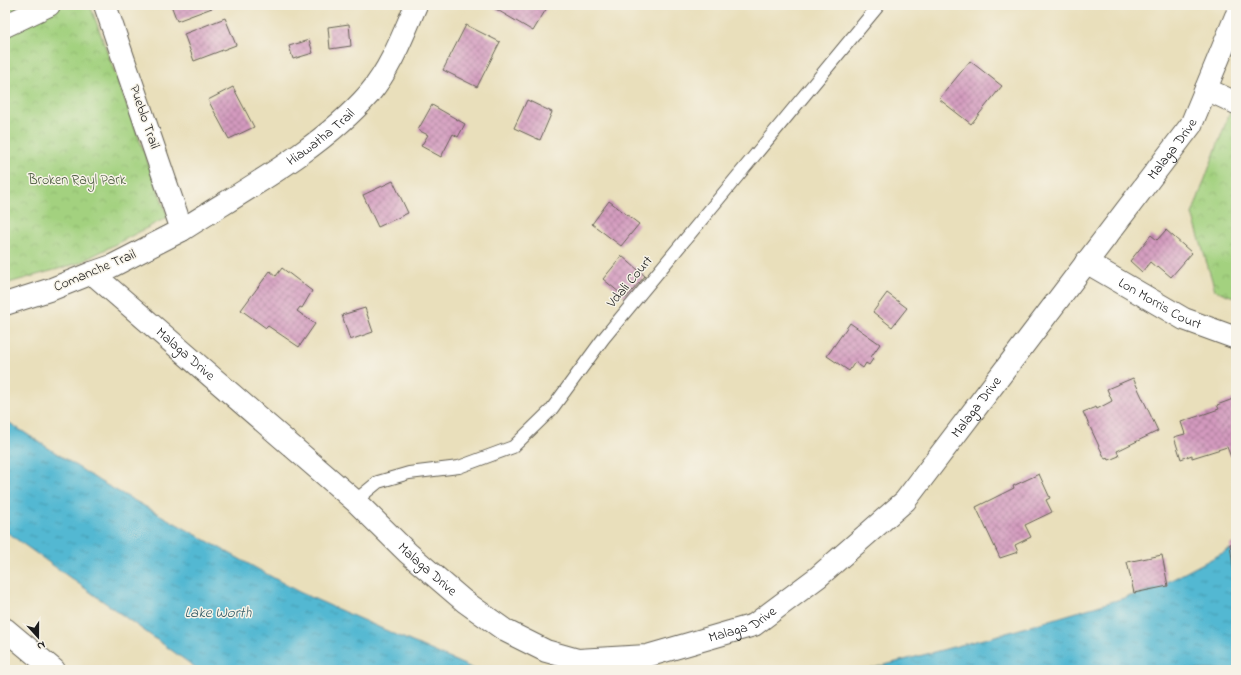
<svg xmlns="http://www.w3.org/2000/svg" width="1241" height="675" font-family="'Indie Flower',sans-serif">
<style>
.park{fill:url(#park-crowns);stroke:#60764e}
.water{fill:url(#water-ripples);stroke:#386a77}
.building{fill:url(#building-cross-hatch)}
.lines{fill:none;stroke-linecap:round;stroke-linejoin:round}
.service-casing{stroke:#646054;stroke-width:14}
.minor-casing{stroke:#646054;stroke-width:24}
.tertiary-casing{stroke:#646054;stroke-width:24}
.service{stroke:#fff;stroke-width:12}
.minor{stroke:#fff;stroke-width:22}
.tertiary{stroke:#fff;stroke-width:22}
.labels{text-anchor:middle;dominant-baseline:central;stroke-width:3;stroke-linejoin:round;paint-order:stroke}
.street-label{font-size:14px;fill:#1c1c1c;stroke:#f7f3e8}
.park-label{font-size:14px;fill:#4b5b3f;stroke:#f7f3e8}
.water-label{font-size:15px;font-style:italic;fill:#325a65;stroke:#f7f3e8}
</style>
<defs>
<pattern id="park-crowns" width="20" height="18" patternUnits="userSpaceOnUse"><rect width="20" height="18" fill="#a3d17f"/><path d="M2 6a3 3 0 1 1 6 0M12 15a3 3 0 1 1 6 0" fill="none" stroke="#8cb36d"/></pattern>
<pattern id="water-ripples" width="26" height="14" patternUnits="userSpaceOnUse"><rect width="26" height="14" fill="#53b8d2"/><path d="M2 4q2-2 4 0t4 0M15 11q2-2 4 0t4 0" fill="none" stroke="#4495aa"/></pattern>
<pattern id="building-cross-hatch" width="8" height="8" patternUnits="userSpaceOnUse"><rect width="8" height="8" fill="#d39abe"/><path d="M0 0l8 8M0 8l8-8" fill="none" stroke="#aa7d9a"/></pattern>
</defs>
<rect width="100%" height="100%" fill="#f7f3e8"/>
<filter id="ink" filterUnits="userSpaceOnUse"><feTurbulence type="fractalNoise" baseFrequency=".025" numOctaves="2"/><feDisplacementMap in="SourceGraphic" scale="8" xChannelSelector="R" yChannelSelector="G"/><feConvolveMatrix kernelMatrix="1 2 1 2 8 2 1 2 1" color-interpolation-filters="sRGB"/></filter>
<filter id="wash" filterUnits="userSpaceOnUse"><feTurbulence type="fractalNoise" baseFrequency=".012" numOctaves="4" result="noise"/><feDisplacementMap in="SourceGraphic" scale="16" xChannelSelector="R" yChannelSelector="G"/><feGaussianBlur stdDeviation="0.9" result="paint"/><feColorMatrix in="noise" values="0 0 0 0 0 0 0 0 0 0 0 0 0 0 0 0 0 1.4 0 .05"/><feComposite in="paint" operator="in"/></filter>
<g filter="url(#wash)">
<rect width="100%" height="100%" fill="#e9dfbb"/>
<!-- park -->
<path class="park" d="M5 5H90L168 217 79 263 5 284Z
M1236 95V298L1215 290 1192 214Z"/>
<!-- water -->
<path class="water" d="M5 420 101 482 299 592 476 670H199L5 531Z
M1236 546V670H866L1010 632 1154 589Z"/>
<g id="blocks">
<!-- building -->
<path class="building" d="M171 5H220L177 21Z
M495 5H546L548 6 533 31 494 8Z
M225 18 236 45 194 61 184 34Z
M349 24 351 46 330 49 328 27Z
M466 25 500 42 477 87 443 70Z
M309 40 313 53 293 59 289 46Z
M970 61 1002 86 971 124 939 99Z
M233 87 254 127 229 139 208 100Z
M527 100 552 112 540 140 514 128Z
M432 105 465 124 458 137 453 134 441 157 421 146 428 135 418 130Z
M393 181 408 213 378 227 363 195Z
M609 201 639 224 621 246 592 224Z
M1166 230 1192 253 1171 277 1158 266 1157 268 1150 262 1142 272 1130 261 1151 235 1157 240Z
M622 256 645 276 626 298 603 279Z
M282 268 312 291 302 308 300 307 297 311 315 324 299 347 268 326 266 328 241 310 270 271 276 276Z
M887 293 907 308 892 327 873 312Z
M365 308 373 332 350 340 342 315Z
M850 323 880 344 871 357 873 359 869 365 866 363 863 368 855 362 849 371 827 356Z
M1133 378 1158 431 1117 451 1119 456 1109 460 1108 458 1105 459 1083 412 1096 407 1097 409 1112 401 1107 389Z
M1233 399 1236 407V455L1231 457 1227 447 1192 458V455L1181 459 1174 437 1185 434 1181 422 1219 409 1217 405Z
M1039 474 1050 498 1046 500 1052 512 1025 525 1031 537 1015 545 1018 552 1000 558 976 507 1014 488 1013 486Z
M1236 543V575H1234L1230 544Z
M1162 555 1168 586 1134 593 1127 562Z"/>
</g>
</g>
<g filter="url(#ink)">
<use href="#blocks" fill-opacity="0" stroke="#646054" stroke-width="1"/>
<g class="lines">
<!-- service casing -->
<g class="service-casing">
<path id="service" d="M355 501 378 482 409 473 459 467 513 447 551 410 603 339 879 5"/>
</g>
<!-- minor casing -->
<g class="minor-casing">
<g id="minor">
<path d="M5 26 49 5"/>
<path d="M1206 89 1236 103"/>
<path id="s1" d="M1086 262 1184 319 1236 338"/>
<path d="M92 273 112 266 182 230 105 5"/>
</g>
</g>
<!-- tertiary casing -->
<g class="tertiary-casing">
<g id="tertiary">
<path id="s2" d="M182 230C244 190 321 149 369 94 391 68 403 35 416 5"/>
<path id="s3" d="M5 304 52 289 92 273 355 501 408 553 464 601 506 631 546 651 578 660 647 656 754 625 818 577 905 501 1191 125 1236 16"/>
<path d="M5 629 54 670"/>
</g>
</g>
<!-- service -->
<use href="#service" class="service"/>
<!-- minor -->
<use href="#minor" class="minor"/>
<!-- tertiary -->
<use href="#tertiary" class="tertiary"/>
</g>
</g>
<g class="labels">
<!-- street labels -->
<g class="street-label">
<text transform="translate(144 117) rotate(71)">Pueblo Trail</text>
<text stroke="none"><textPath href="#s2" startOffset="167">Hiawatha Trail</textPath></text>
<text stroke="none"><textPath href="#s3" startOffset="1536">Malaga Drive</textPath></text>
<text transform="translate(95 271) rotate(-23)">Comanche Trail</text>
<text transform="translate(630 282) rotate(-50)">Vdali Court</text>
<text stroke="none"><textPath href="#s1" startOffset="85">Lon Morris Court</textPath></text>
<text stroke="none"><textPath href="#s3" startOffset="216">Malaga Drive</textPath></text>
<text stroke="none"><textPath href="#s3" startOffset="1212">Malaga Drive</textPath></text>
<text stroke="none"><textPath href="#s3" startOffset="540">Malaga Drive</textPath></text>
<text stroke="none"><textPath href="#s3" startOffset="888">Malaga Drive</textPath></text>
</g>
<!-- park labels -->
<g class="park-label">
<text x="77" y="180">Broken Rayl Park</text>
</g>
<!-- water labels -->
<g class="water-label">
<text x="218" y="613">Lake Worth</text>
</g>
</g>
<!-- margin -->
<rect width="1241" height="675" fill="none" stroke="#f7f3e8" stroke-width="20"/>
<!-- north arrow -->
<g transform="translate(38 637) rotate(159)" stroke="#f7f3e8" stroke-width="3" paint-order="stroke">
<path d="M0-3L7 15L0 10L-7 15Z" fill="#1c1c1c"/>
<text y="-6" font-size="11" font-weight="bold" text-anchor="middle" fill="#1c1c1c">N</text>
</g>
</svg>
